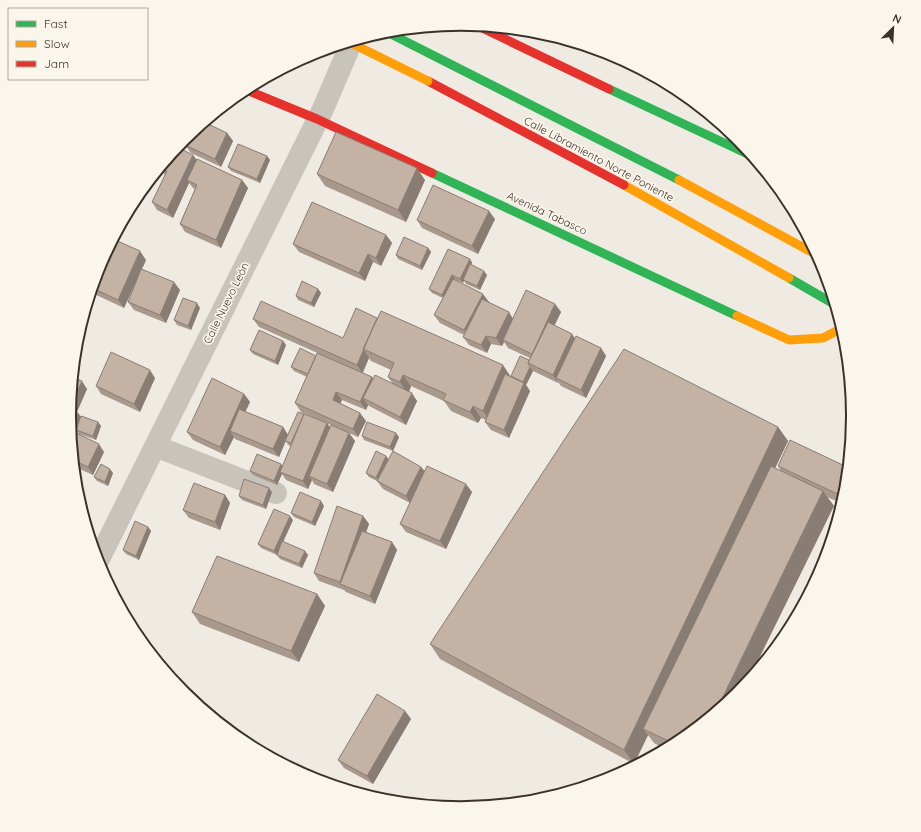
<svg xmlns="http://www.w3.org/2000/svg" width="921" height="832" font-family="Quicksand,sans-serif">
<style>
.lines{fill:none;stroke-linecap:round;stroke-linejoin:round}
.street{stroke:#c8c4bc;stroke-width:22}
.fast{stroke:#30b455;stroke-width:9}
.slow{stroke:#ff9f0a;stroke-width:9}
.jam{stroke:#e5322d;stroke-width:9}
.slow-bridge{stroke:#ff9f0a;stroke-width:9}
.wall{fill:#a9998d;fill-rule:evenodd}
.shaded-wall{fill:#897d73}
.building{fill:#c4b2a4;stroke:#897d73}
.labels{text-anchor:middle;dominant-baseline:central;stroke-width:3.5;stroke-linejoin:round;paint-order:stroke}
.street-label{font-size:11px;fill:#3a3129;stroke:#fbf6eb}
.rim{fill:none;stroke:#3a3129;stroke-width:2}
</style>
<rect width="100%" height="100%" fill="#efebe3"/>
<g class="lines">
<!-- street -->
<path class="street" d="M155 446 276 493
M97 563 323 109 352 41"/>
<!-- fast -->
<path class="fast" d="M385 31 679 180
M609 89 752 156
M432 173 737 316
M789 278 834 304"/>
<!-- slow -->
<path class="slow" d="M679 180 817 255
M624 185 789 278
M737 316 789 340 823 338 842 328"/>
<!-- jam -->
<path class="jam" d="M476 25 609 89
M428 81 624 185
M244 89 317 119 432 173"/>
<!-- slow-bridge -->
<path class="slow-bridge" d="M349 42 428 81"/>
</g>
<!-- wall -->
<path class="wall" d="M227 133 233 141 221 167 191 153 185 145Z
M177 147 196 159 242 180 248 188 221 248 185 232 180 224 195 189 193 188 189 183 173 218 157 210 152 202 165 175 160 169V170L158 169Z
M267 156 270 160 260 183 231 171 228 167Z
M317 174 425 180 406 222 325 186Z
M495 219 478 254 422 228 417 220Z
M386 235 392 243 381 266 373 262 365 281 299 252 293 244Z
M428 248 431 252 422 270 398 259 396 255Z
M470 259 472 263 471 265 487 275 480 290 466 284 464 280 463 283 455 280 513 318 555 304 561 312 554 326 572 334 575 339 601 348 606 356 586 398 561 386 558 382V383L533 371 526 385 530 391 509 438 491 430 485 422 486 420 481 418 478 423 451 411 444 401 411 386 409 392 417 401 406 425 369 406 368 405 366 410 342 400 340 404 366 421 358 437 301 412 295 403 307 377 294 371 291 367 316 356 340 363 259 327 253 319 343 338 512 377 511 376 529 360 530 358 508 348 504 342 502 346 491 344 487 353 469 345 463 337 464 335 440 323 434 315 443 298 432 293 429 289ZM369 358 371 361 391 370 388 377 393 384 373 379 372 377 363 373Z
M146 260 142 269 180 290 166 323 134 310 128 302 138 276 124 308 90 292 98 266Z
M318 289 321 293 314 307 298 300 296 296Z
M200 308 191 330 177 325 174 320Z
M283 341 286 345 278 365 253 354 250 350Z
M72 377 87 389 77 412 81 417 98 422 101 426 96 440 79 434 76 430 80 419 75 430 70 428 68 416Z
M155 378 140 412 101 394 96 386Z
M244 394 250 402 245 412 283 427 288 435 327 423 330 427 349 433 355 441 333 492 314 484 312 480 308 489 286 480 282 474 277 485 253 475 250 471 283 466 291 446 288 445 286 441 279 457 235 439 234 437 225 455 193 440 187 432Z
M778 427 788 441 775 468 781 471 778 466 845 493 831 537 828 532 841 503 827 497 834 506 678 742 665 749 654 743 648 735 634 764 440 659 430 644Z
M70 430 104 452 93 475 73 466Z
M362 436 399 437 393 451 364 440Z
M386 456 389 460 421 467 425 471 472 492 446 549 406 532 400 524 410 503 383 489 377 481 369 477 366 473Z
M113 473 108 486 97 481 94 477Z
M272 492 266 509 242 500 239 496Z
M225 495 230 503 220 530 189 518 183 510Z
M324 506 315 526 294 517 291 513Z
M363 516 369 524 366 532 392 542 397 550 375 604 346 592 344 590 319 581 314 573Z
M293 520 283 542 308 555 302 568 280 559 277 555 261 548 258 544Z
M148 527 151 531 139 560 126 554 123 550Z
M317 594 325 606 299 662 200 624 192 612Z
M405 711 411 719 373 784 344 768 338 760Z"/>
<!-- shaded-wall -->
<path class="shaded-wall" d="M227 133 233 141 221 167 215 159Z
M193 155 199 163 187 180 189 183 173 218 167 210Z
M267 156 270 160 260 183 257 179Z
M417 168 425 180 406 222 398 210Z
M242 180 248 188 221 248 216 240Z
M489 211 495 219 478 254 472 246Z
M386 235 392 243 381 266 376 258Z
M428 248 431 252 422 270 420 266Z
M140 251 146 260 124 308 118 300Z
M368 254 373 262 365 281 359 273Z
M470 259 472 263 463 283 460 279Z
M484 271 487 275 480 290 477 286Z
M452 275 455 279 445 299 442 295Z
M174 282 180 290 166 323 160 315Z
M318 289 321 293 314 307 311 303Z
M483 294 489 302 470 338 464 330Z
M197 303 200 308 191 330 188 326Z
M555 304 561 312 537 362 532 354Z
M509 312 514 321 503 340 504 342 502 346 496 338Z
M572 334 577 342 556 378 558 383 553 375Z
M486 336 491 344 487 353 481 345Z
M283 341 286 345 278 365 275 361Z
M601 348 606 356 586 398 581 390Z
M364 350 369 358 362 373 357 365Z
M503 365 511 377 491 422 483 411Z
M530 367 533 371 526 385 530 391 509 438 504 430 523 382Z
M150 370 155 378 140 412 134 404Z
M403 375 411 386 408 394 400 382Z
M372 377 377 385 363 398 368 405 366 410 360 402Z
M82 381 87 389 76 414 71 406Z
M336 392 342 400 338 408 333 400Z
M412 393 417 401 406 425 400 417Z
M244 394 250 402 235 433 230 431 234 437 225 455 220 447Z
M473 406 481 418 478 423 470 412Z
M78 413 81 417 75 430 72 426Z
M360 413 366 421 358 437 353 429Z
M98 422 101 426 96 440 93 436Z
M327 423 332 431 309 476 312 480 308 489 303 481Z
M283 427 288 435 279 457 273 449Z
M778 427 788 441 650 732 643 729 648 735 634 764 624 750Z
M349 433 355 441 333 492 327 484Z
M396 433 399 437 393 451 390 447Z
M99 444 104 452 93 475 88 467Z
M386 456 389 460 379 482 376 478Z
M281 464 284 468 280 472 282 474 277 485 274 481Z
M421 467 427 475 411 504 406 496Z
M110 469 113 473 108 486 105 482Z
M466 484 472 492 446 549 440 541Z
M269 488 272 492 266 509 263 505Z
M823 491 834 506 749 679 738 693 716 711Z
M225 495 230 503 220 530 215 522Z
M321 501 324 506 315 526 312 522Z
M290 516 293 520 277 555 274 551Z
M363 516 369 524 347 587 342 585 340 582Z
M148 527 151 531 139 560 136 556Z
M392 542 397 550 375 604 370 596Z
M305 551 308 555 302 568 299 564Z
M317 594 325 606 299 662 291 651Z
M405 711 411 719 373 784 367 776Z"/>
<!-- building -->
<path class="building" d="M204 122 227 133 215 159 185 145 191 132Z
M336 132 417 168 398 210 317 174Z
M238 144 267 156 257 179 228 167Z
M177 147 193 155 167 210 152 202 167 171 160 167Z
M197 159 242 180 216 240 180 224 197 185 187 180Z
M433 185 489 211 472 246 417 220Z
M312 202 386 235 376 258 368 254 359 273 293 244Z
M404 237 428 248 420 266 396 255Z
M113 239 140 251 118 300 92 288 98 266Z
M448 249 470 259 460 279 452 275 442 295 429 289Z
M470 264 484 271 477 286 463 280Z
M141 269 174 282 160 315 128 302Z
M453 279 483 294 464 330 434 315Z
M302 281 318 289 311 303 296 296Z
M526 290 555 304 532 354 503 340Z
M183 298 197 303 188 326 174 320Z
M482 299 509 312 496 338 486 336 481 345 463 337Z
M261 301 343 338 356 308 377 318 357 365 253 319Z
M381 311 503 365 483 411 473 406 470 412 443 400 446 394 403 375 400 382 388 377 394 363 363 349Z
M548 322 572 334 553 375 528 363Z
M259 330 283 341 275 361 250 350Z
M576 336 601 348 581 390 556 378Z
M300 348 316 356 308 374 291 367Z
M624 349 778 427 624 750 430 644Z
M111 352 150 370 134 404 96 386Z
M317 353 372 377 360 402 336 392 333 400 360 413 353 429 295 403Z
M520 356 529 360 528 363 530 367 523 382 511 376Z
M505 374 524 383 504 430 485 422Z
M375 375 412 393 400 417 363 398Z
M72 377 82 381 71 406 70 405Z
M212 378 244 394 220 447 187 432Z
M69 409 78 413 72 426 69 425 68 416Z
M239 409 283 427 273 449 230 431Z
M298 412 304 414 291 443 285 441Z
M304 414 327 423 303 481 280 472Z
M81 416 98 422 93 436 76 430Z
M367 422 396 433 390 447 362 436Z
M331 425 349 433 327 484 309 476Z
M70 430 99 444 88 467 73 460Z
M790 440 847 467 845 493 844 497 778 466Z
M376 451 386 456 376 478 366 473Z
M393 451 421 467 406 496 377 481Z
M257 454 281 464 274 481 250 471Z
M101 464 110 469 105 482 94 477Z
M427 466 466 484 440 541 400 524Z
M771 466 823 491 716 711 678 742 675 744 643 729Z
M244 479 269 488 263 505 239 496Z
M194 483 225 495 215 522 183 510Z
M300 492 321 501 312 522 291 513Z
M842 502 832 534 828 532Z
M337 506 363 516 340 582 314 573Z
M274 509 290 516 274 551 258 544Z
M135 521 148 527 136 556 123 550Z
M362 531 392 542 370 596 340 584Z
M282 541 305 551 299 564 277 555Z
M217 556 317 594 291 651 192 612Z
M377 694 405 711 367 776 338 760Z"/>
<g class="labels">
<!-- street labels -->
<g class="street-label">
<text transform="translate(599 159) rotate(28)">Calle Libramiento Norte Poniente</text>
<text transform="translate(547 213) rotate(25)">Avenida Tabasco</text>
<text transform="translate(226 303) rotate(-64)">Calle Nuevo León</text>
</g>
</g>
<!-- crop -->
<path d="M0 0H921V832H0ZM76 416a385 385 0 1 1 770 0a385 385 0 1 1-770 0Z" fill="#fbf6eb" fill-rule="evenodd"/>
<path class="rim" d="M76 416a385 385 0 1 1 770 0a385 385 0 1 1-770 0Z"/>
<!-- legend -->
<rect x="8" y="8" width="140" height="72" fill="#fbf6eb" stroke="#aea79d"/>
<rect x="16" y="21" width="20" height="6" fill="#30b455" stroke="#aea79d"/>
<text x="44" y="28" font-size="12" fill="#3a3129">Fast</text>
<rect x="16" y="41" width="20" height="6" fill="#ff9f0a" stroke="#aea79d"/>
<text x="44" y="48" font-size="12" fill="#3a3129">Slow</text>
<rect x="16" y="61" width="20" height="6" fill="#e5322d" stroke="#aea79d"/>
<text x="44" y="68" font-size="12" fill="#3a3129">Jam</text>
<!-- north arrow -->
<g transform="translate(893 28) rotate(24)" stroke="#fbf6eb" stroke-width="3" paint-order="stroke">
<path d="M0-3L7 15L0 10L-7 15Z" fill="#3a3129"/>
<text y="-6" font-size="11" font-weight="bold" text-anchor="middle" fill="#3a3129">N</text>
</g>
</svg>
